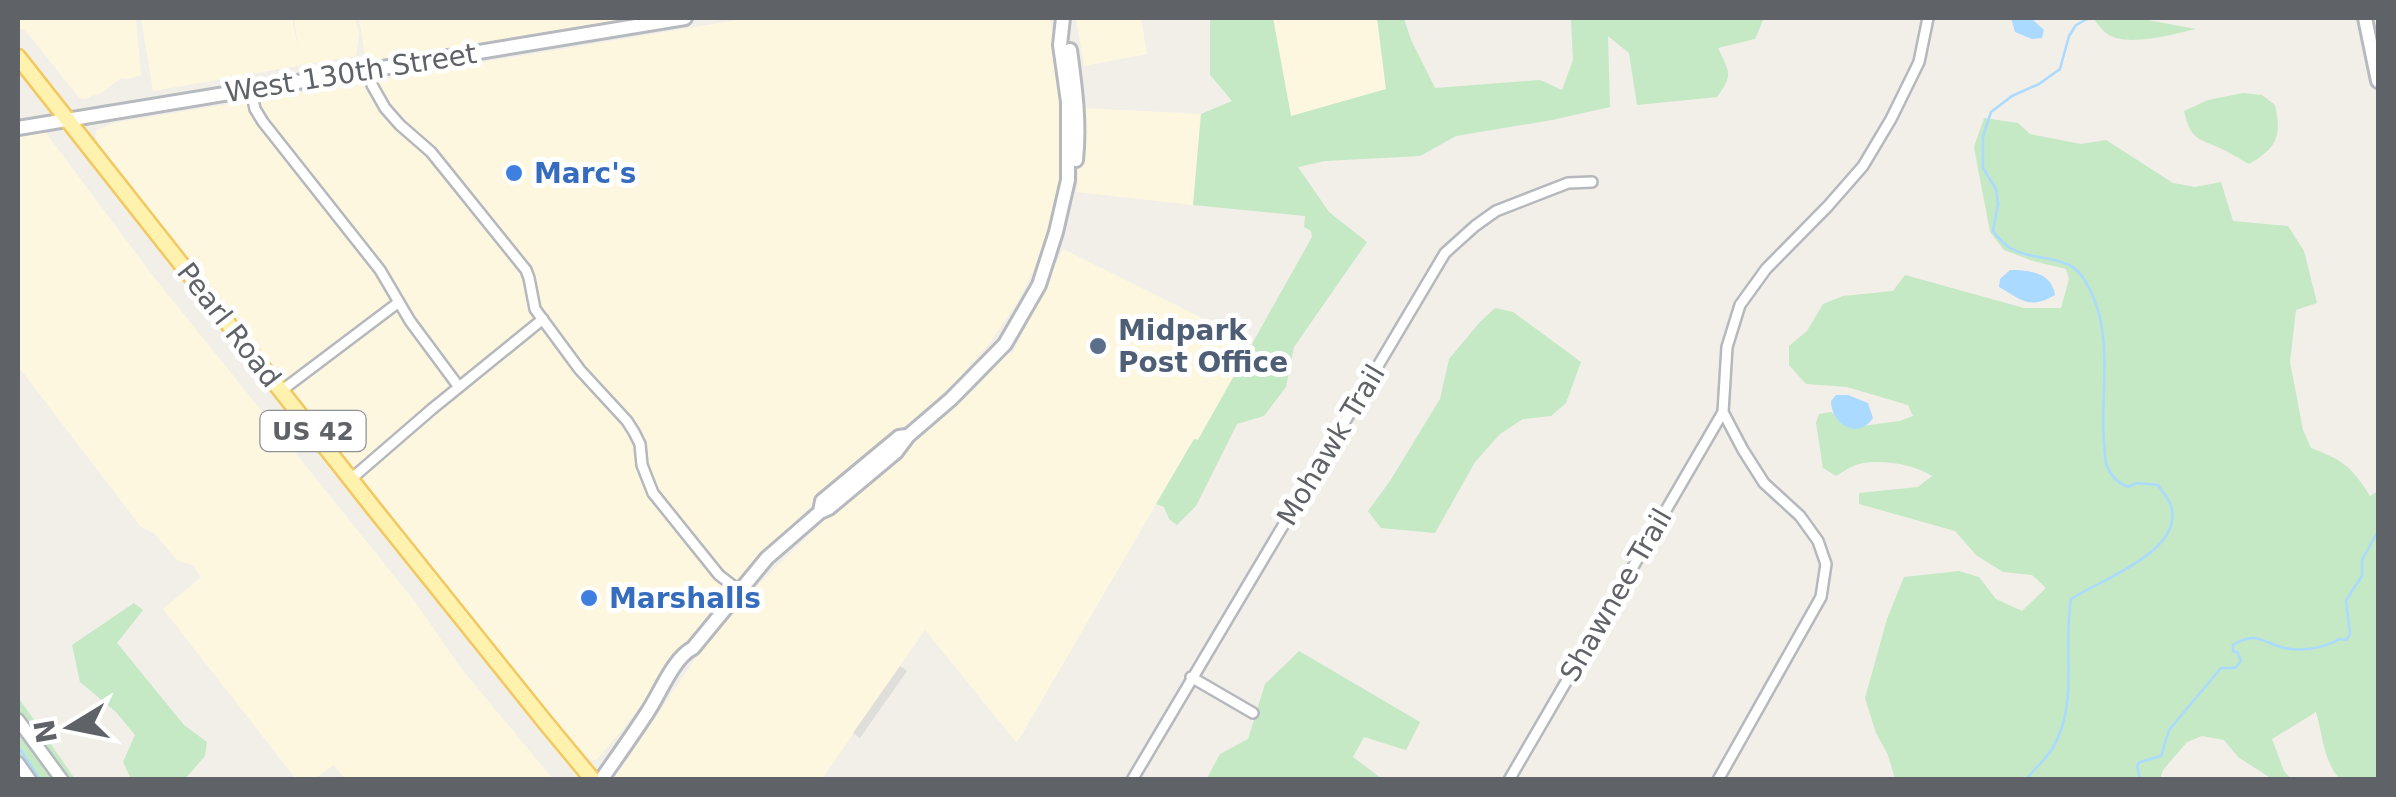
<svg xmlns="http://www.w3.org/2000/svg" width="2396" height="797" font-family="'DejaVu Sans',sans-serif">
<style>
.commercial{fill:#fef7e0}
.industrial{fill:#e0deda}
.green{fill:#c5e8c5}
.water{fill:#aadaff}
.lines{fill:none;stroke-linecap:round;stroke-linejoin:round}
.stream{stroke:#aadaff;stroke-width:2.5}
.minor-casing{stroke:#b5b8bc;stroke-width:14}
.tertiary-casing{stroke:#b5b8bc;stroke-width:16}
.secondary-casing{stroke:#b6babf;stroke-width:18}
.primary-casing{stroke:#f2c960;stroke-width:19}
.minor{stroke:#fff;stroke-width:9}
.tertiary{stroke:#fff;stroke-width:11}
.secondary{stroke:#fff;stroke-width:12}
.primary{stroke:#fff2af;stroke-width:14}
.shop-dot{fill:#3f7fe0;stroke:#fff;stroke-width:4}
.service-dot{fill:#5c6f8a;stroke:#fff;stroke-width:4}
.labels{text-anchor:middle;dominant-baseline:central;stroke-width:10;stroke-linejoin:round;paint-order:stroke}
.shield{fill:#fff;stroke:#8f9295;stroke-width:2.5}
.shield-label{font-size:25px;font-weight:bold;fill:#5f6368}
.street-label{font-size:28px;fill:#5f6368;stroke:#fff}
.shop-label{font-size:28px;font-weight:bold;fill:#366cbe;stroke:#fff;text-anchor:start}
.service-label{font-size:28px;font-weight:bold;fill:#4e5e75;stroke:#fff;text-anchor:start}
</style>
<rect width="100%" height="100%" fill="#f1efe8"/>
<!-- commercial -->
<path class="commercial" d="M18 18H136L141 75 127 79 121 78 101 93 84 99 79 98 30 36 23 29H18Z
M141 18H292L298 48 294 18H355L359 33 356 56 153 91Z
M359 18H632L364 62 365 57Z
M750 18H1050L1062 103 1063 151 1059 184 1049 228 1033 271 1017 303 989 344 956 381 933 402 815 502 726 591 623 729 597 759 593 760 586 757 528 687 99 148 95 135 97 130 114 123Z
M1076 18H1141L1147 54 1084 66Z
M1273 18H1377L1386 89 1291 117Z
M1083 108 1201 114 1193 205 1077 192Z
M43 129 153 276 416 603 460 667 553 779H345L334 765 314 779H296L163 609 201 577 193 565 178 561 154 533 141 527 18 366V133Z
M1063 249 1252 343 1197 441 1194 439 1021 736 1016 742 925 630 822 779 613 780 698 655 758 585 848 497 946 416 979 385 1005 355 1013 352Z"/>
<!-- industrial -->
<path class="industrial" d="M900 666 907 671 860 738 853 733Z"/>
<!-- green -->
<path class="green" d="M1210 18H1273L1291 116 1386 89 1377 18H1404L1411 40 1435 88 1540 80 1562 90 1573 60 1571 20 1543 18H1764L1755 39 1718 48C1729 72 1734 74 1717 97L1637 105 1629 53 1608 36 1610 107 1552 120 1456 136 1420 156 1325 161 1298 167 1329 212 1367 242 1294 347 1286 387 1264 416 1237 424 1196 506 1177 525 1169 519 1164 507 1156 504 1194 439 1198 440 1312 237 1311 231 1304 227 1305 216 1193 205 1201 114 1232 101 1210 75Z
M2093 18H2147L2148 20 2196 29C2174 34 2129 47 2109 35 2102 31 2098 24 2093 18Z
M2243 93 2262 95 2275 105C2282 136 2277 148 2249 164 2241 160 2234 155 2226 151 2201 138 2191 143 2184 111L2208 100Z
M1984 118 2018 123 2030 134 2081 144 2106 140 2173 183 2195 187 2221 182 2233 221 2288 226 2304 251 2317 303 2296 310 2290 362 2303 430 2311 448C2343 460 2352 467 2370 496L2378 491V779H2340C2323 761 2323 735 2316 712L2272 739 2284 771 2291 779H2272L2238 757 2224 740 2202 736 2187 742 2163 770 2160 779H1895L1888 755 1876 733 1865 698 1887 619 1904 577 1959 571 1979 577 1996 599 2022 611 2046 588 2032 575 2003 572 1976 555 1955 531 1859 504V493L1918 487 1932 476C1913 464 1881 459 1859 464 1851 466 1843 472 1836 476L1823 468 1816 423 1819 414 1831 412 1854 427 1900 421 1913 416 1908 405 1847 387 1806 384 1789 365V346L1807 331 1823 304 1843 296 1893 291 1905 275 2024 308H2061L2069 279 2066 269 2033 261 2004 250 1990 232 1974 147Z
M1495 308 1513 312 1581 362 1566 403 1551 416 1523 419 1500 434 1475 462 1435 533 1381 528 1368 511 1390 481 1440 399 1449 359 1480 322Z
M134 603 143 610 117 643 184 725 207 742 205 756 185 779H131L123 762 135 735 116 712 80 682 72 645Z
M1299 651 1420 722 1406 750 1364 737 1353 757 1382 779 1206 780 1220 754 1248 739 1265 684Z
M18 697 75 779H18Z"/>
<!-- water -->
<path class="water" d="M2011 18H2031L2044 30 2042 38 2032 39 2015 32Z
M2010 270C2030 270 2052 273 2055 295 2029 310 2022 300 1999 287L2000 279Z
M1836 395H1848L1868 403 1873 418C1858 441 1831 424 1831 401Z"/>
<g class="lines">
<!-- stream -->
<path class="stream" d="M18 746 40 780
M2026 780C2034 769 2045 760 2052 749 2080 704 2062 648 2071 599 2100 580 2185 551 2171 506 2169 499 2162 491 2158 485L2137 483 2128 487C2118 483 2111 477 2107 466 2104 459 2105 450 2104 443 2101 401 2109 359 2100 318 2096 301 2085 272 2069 265 2038 251 2017 264 1993 231L1998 204 1996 189 1983 168V136L1991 112 2012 96 2039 84 2060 69 2069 36 2076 25 2089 18
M2140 780 2137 765 2140 762 2161 756 2169 730 2221 668H2235L2241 661 2238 653 2233 651V645C2256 631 2260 641 2281 647 2298 652 2324 649 2339 639L2346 640 2350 634 2346 600 2362 576V560L2378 531"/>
<!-- minor casing -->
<g class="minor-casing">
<path id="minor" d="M371 70 372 85 385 108 400 125 431 152 526 270 529 278 535 309 580 370 627 421 634 432 640 444 642 465 653 493 719 575 741 592
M251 90 255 109 263 122 380 270 410 321 459 387
M281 391 399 302
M351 479 432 409 543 319
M1191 677 1253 713
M1132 780 1445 253 1475 226 1496 211 1568 183 1592 182
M1509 780 1723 412
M1718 780 1821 597 1826 564 1818 541 1800 516 1764 483 1743 450 1723 412 1727 347 1740 305 1766 269 1828 206 1863 166 1891 119 1919 62 1928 18"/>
</g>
<!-- tertiary casing -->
<g class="tertiary-casing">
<path id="tertiary" d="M18 720 62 780
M18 763 30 780"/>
</g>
<!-- secondary casing -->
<g class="secondary-casing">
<path id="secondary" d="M2365 18 2378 81
M1070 50C1075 87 1080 122 1076 160
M18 128 685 18
M820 512 822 501 899 437 906 436
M601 780C617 757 632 736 647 713 660 694 673 658 693 648L767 558 820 512 829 508 896 452 908 436 951 399 1005 344 1039 285 1056 232 1068 180V102L1060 45 1063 18"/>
</g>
<!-- primary casing -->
<g class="primary-casing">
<path id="primary" d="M18 57 371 505 545 722 593 780"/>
</g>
<!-- minor -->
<use href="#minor" class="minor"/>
<!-- tertiary -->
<use href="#tertiary" class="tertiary"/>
<!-- secondary -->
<use href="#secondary" class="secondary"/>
<!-- primary -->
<use href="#primary" class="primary"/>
</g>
<!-- markers -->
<g class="shop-dot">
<circle cx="514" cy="173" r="10"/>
<circle cx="589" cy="598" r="10"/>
</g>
<circle class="service-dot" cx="1098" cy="346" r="10"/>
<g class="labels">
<!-- shield labels -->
<rect class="shield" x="260.5" y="411" width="105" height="40" rx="8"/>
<g class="shield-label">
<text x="313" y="431">US 42</text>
</g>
<!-- street labels -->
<g class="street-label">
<text transform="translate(351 73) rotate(-9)">West 130th Street</text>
<text transform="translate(229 325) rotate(52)">Pearl Road</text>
<text transform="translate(1331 445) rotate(-59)">Mohawk Trail</text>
<text transform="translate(1616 595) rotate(-60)">Shawnee Trail</text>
</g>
<!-- shop labels -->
<g class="shop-label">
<text x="534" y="173">Marc's</text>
<text x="609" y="598">Marshalls</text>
</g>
<!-- service labels -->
<g class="service-label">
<text x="1118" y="330">Midpark<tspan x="1118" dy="32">Post Office</tspan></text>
</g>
</g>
<!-- border -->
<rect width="2396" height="797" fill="none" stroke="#5f6368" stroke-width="40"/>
<!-- north arrow -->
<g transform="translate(70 727) rotate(260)" stroke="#ffffff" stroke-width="8" paint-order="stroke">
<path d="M0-8L18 38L0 25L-18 38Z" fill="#5f6368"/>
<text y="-15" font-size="28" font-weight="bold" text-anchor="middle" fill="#5f6368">N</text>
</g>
</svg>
